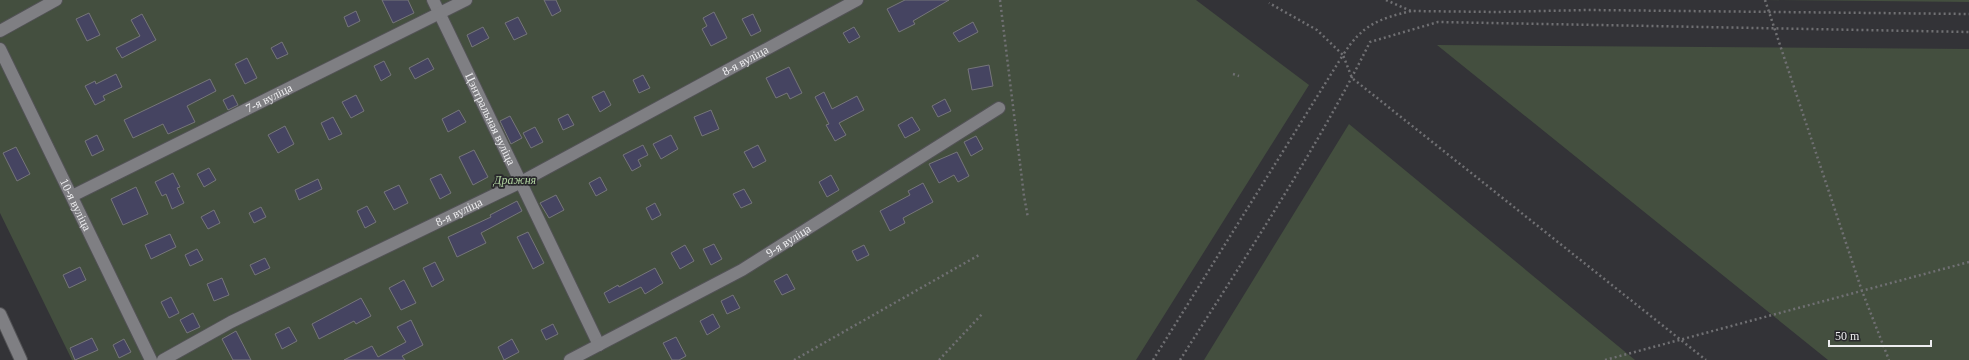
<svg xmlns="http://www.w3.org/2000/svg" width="1969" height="360" font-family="Georgia,serif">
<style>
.green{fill:#444f3f}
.building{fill:#454461;stroke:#76767a}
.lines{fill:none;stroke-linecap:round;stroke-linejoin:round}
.minor-casing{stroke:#525255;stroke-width:14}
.path{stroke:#707073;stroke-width:2.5;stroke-dasharray:2 3;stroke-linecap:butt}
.minor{stroke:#7f7f83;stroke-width:12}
.labels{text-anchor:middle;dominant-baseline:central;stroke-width:3.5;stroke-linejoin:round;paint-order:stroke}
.street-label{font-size:12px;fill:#eeeef0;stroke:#29292c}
.park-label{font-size:12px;font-style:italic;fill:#b2d4a1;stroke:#29292c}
</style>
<rect width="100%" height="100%" fill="#333337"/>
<!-- green -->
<path class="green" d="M0 0H1196L1309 85 1136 360H72L0 213Z
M1767 0H1969V2Z
M1437 45 1969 49V360H1828Z
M1349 124 1635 360H1204Z"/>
<!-- building -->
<path class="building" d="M382 0H408L414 13 393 23Z
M544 0H556L561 11 552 16Z
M905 0H949L913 21 915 24 899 32 887 9Z
M356 11 360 21 348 27 344 17Z
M714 12 727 38 711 46 702 29 707 26 703 18Z
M89 13 100 35 87 41 76 19Z
M142 14 156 40 122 58 116 48 140 36 131 20Z
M753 14 761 31 751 36 742 19Z
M518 17 527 34 514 40 505 23Z
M973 22 978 32 959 42 953 33Z
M483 27 489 38 472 47 467 35Z
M854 27 860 37 849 43 843 33Z
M282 42 288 54 277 59 271 48Z
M247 58 257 78 245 84 235 64Z
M428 58 434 69 415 79 409 68Z
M384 61 391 75 381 81 374 66Z
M989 65 993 86 972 90 968 69Z
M789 67 802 93 790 99 787 93 776 98 766 78Z
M116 74 122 87 103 96 105 100 95 105 85 86 95 81 96 84Z
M643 75 650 88 639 93 633 80Z
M210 79 216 91 187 106 195 122 168 134 163 124 133 138 124 120Z
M604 91 611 105 600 112 592 97Z
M824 92 832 109 857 96 864 110 839 123 846 135 835 141 826 125 829 124 815 97Z
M233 95 238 105 228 110 223 100Z
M356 95 364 111 351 118 342 102Z
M945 99 951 111 938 117 932 106Z
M459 110 466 122 448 132 442 119Z
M711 110 719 129 702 136 694 117Z
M568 114 574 125 563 130 558 119Z
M510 116 522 138 511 144 500 121Z
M333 117 342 134 329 140 321 123Z
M912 117 920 130 905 138 898 125Z
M285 126 294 144 278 153 268 135Z
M535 127 543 142 531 148 523 133Z
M97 135 104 150 92 156 85 141Z
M671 135 678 149 661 159 653 144Z
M976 136 983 149 971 156 964 142Z
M643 145 648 155 638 160 641 166 632 171 623 155Z
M758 145 766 161 753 168 744 152Z
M16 147 30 174 17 181 3 153Z
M474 150 488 177 473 185 459 157Z
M957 152 969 176 958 182 954 175 939 183 929 164Z
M209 168 216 180 204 187 197 174Z
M173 173 180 187 177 188 184 203 172 209 166 194 162 196 155 182Z
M441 174 451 193 440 199 430 179Z
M831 175 839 190 827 197 819 182Z
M600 177 607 190 596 196 589 183Z
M318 179 322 189 299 200 295 190Z
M923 183 933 202 903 218 905 223 890 231 880 211 910 195 908 191Z
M399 185 408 203 394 210 384 192Z
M136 187 148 214 123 225 111 199Z
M744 189 752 203 741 208 733 194Z
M556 195 564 210 549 218 540 203Z
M517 201 522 211 481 233 486 243 457 257 448 237 491 217 490 215Z
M655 203 661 215 652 220 646 208Z
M367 206 376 222 365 228 357 211Z
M261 207 266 217 254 223 249 213Z
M214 210 220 223 208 229 201 217Z
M528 232 544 263 533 269 517 237Z
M170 234 176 247 151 259 145 245Z
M714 244 722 259 711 265 703 249Z
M685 245 694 261 680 269 671 253Z
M864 245 869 255 857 261 852 251Z
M197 249 203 260 190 266 185 255Z
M265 258 270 268 255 275 250 265Z
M435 262 444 280 432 287 423 268Z
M80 267 86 280 69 288 63 275Z
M655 268 663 283 645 294 641 287 609 303 604 293 618 285 619 287Z
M787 274 795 289 782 295 774 281Z
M222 278 229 295 214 301 207 284Z
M404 280 416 303 401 310 389 288Z
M733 295 740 308 727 314 721 301Z
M171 297 179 313 169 318 161 302Z
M361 298 371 316 356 324 354 321 319 339 312 324Z
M193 313 200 327 187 333 180 320Z
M713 314 720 327 707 335 700 321Z
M411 320 423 345 402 356 405 360H344L372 346 378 357 406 342 397 327Z
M553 324 558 334 546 340 541 330Z
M289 327 297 341 282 349 275 334Z
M236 331 251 360H233L222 339Z
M676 337 686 356 679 360H672L663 343Z
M92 338 98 350 75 360 70 348Z
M124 339 131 352 119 358 113 345Z
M512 339 519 352 504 360 498 347Z"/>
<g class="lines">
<!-- minor casing -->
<g class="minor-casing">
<g id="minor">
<path id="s1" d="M433 0 599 345"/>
<path d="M0 31 56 0"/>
<path id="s2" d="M0 49 151 360"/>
<path id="s3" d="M72 196 466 0"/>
<path d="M0 314 21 360"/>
<path id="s4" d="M163 360 231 322 521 182 857 0"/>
<path id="s5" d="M570 360 742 270 999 108"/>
</g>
</g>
<!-- path -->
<path class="path" d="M1000 0 1024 196 1028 218
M1386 0 1411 11 1497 12 1588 10 1969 14
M1765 0 1862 291 1889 360
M1411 11C1378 19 1362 25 1343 55L1352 78 1706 360
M1233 74 1239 76
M794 360 979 255
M939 360 983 313
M1153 360 1343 55 1317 30 1269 3
M1180 360C1246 256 1315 152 1370 42L1438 22 1969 32
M1605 360 1969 262"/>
<!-- minor -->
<use href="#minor" class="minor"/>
</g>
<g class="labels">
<!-- street labels -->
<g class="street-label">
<text stroke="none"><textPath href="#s4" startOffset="655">8-я вуліца</textPath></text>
<text stroke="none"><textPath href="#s3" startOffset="220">7-я вуліца</textPath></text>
<text stroke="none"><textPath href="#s1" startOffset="132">Цэнтральная вуліца</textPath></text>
<text stroke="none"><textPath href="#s2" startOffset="173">10-я вуліца</textPath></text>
<text stroke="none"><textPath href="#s4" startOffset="331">8-я вуліца</textPath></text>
<text stroke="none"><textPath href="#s5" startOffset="249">9-я вуліца</textPath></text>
</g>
<!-- park labels -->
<g class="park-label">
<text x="515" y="180">Дражня</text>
</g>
</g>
<!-- scale -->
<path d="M1829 340v6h102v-6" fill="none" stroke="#eeeef0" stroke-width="2"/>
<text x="1835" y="340" font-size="12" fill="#eeeef0" stroke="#29292c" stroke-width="3" paint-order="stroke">50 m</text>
</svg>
